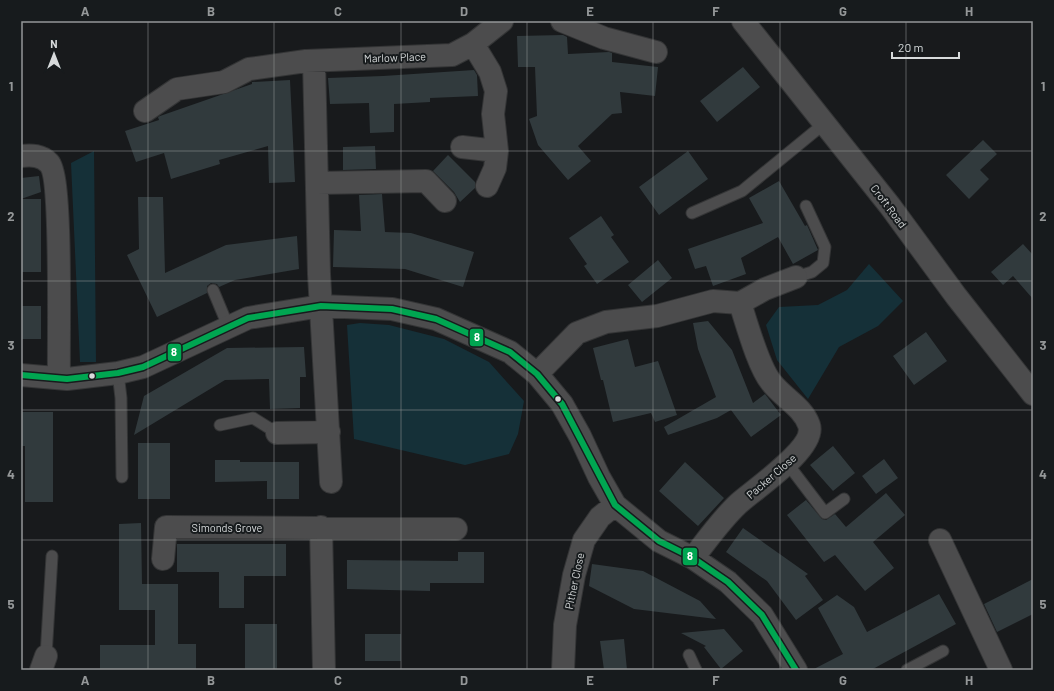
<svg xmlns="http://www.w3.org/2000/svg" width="1054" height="691" font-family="Barlow,sans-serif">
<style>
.green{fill:#153038}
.building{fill:#313a3d}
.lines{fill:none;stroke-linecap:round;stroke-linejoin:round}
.service-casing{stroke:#343536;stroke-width:13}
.minor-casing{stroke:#343536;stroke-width:24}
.service{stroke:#4c4c4d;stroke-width:11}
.minor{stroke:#4c4c4d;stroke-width:22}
.bus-1-casing{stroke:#171b1d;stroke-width:9}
.bus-1{stroke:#00a651;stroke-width:6}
.grid{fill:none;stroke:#949798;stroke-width:1;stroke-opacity:0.55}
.bus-dot{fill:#d7dadb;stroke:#171b1d;stroke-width:1.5}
.labels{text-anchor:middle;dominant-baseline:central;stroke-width:4;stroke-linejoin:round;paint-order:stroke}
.street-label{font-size:11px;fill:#d7dadb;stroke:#171b1d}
.line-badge{stroke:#171b1d;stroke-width:1.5}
.badge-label{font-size:11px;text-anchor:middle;font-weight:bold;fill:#fff}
.neatline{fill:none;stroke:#949798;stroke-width:1.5}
.grid-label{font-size:13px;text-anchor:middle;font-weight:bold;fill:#949798}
</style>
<rect width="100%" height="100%" fill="#181a1c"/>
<!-- green -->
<path class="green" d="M94 151 96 362H80L71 163Z
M869 264 903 301 878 326 839 347 808 399 777 360 766 325 779 307 818 305 847 290Z
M360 323 389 325 444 339 489 362 524 401 518 434 509 454 465 465 354 439 347 325Z"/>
<!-- building -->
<path class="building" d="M563 35 567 37 568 54 609 52 612 53V62L658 67 655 96 620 92 622 113 612 114 578 146 591 161 568 180 538 145 529 119 537 116 535 67H518L517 36Z
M743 67 760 87 717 122 700 101Z
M474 70 477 75 478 96 430 98V102L394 104V132L370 133 369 103 330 104 328 78 383 76Z
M290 80 295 182 269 183 268 146 219 160 220 164 171 179 164 153 136 162 125 131 159 120 158 117 160 116 252 84V82Z
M983 140 997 154 980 170 989 179 969 199 946 175Z
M375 146 376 169 343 170V147Z
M688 151 708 179 659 215 639 187Z
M448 155 475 182V188L460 202 454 192 433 171Z
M39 176 41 192 21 199V178Z
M779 181 805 226 807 225 818 250 793 264 778 237 741 258 746 274 713 286 706 266 695 269 688 249 763 223 749 198Z
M382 194 385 232 411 233 474 252 463 287 405 269 333 267 334 230 361 231 359 195Z
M138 197H163L165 273 226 245 297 236 299 269 235 280 219 287 217 284 211 283 207 286V293L157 317 127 255 139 249Z
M21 199H41V272H21Z
M601 216 614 235 611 237 629 262 597 284 584 266 587 264 569 238Z
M1023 244 1033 255V299L1013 276 1003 285 991 272Z
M658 260 672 278 642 302 628 285Z
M21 306H41V339H21Z
M708 321 732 350 753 403 765 394 781 415 751 437 731 410 717 418 668 435 664 427 716 397 698 349 693 323Z
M926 332 947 361 914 385 893 356Z
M628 339 635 367 658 361 677 415 655 422 651 413 613 422 603 380H601L593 348Z
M304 347 306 377H300V408L270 409 269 379 225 380 134 435 144 396 227 348Z
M21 412H53V502H25V446H21Z
M138 443H170V499H138Z
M833 446 855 473 833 491 810 465Z
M884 459 898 478 876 494 862 476Z
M215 460H240V462H299V499H267V481L215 482Z
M685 462 724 498 698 526 659 491Z
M886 493 905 515 873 542 894 568 865 591 835 555 824 562 787 515 806 500 822 519 826 520 835 514 846 527Z
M141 523 142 584H178V644H196V670H100V645H155V610H119V524Z
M743 528 808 574 805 576 823 600 796 620 767 581 726 552Z
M177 544H286V576H244V608H219V572H177Z
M458 552H484V583H430V591L347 589V560L458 561Z
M592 564 643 571 700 601 716 619 634 609 589 586Z
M1033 579V614L997 632 984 604Z
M939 594 956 624 871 670H812L843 654 818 608 837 595 854 607 867 632Z
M245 624H277V670H245Z
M724 629 743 651 721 669 704 647 706 646 681 633Z
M365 634H401V661H365Z
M624 639 627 670H604L600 641Z"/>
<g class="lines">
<!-- service casing -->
<g class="service-casing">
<path id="service" d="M692 213 742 191 825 123
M796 277 812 272 823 263 825 247 806 206
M213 290 228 326
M118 373 121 398 122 477
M220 425 253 418 277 433
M787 463 825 513 844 499
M689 655 696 670
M46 656 52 556
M907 670 943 651"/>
</g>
<!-- minor casing -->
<g class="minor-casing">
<path id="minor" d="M562 21 604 38 656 52
M743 21 890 206 956 296 1033 394
M473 44 490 72 496 91 493 114 497 151 495 168 487 186
M314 61 319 274 331 482
M145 111 177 89 224 82 249 69 306 61 452 55 473 44 502 21
M462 147 497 151
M21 156C32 155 41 155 49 163 63 178 58 348 59 378
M317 183 426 181 445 201
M740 303 765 289 796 277
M537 374 577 333 606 322 657 316 713 301 740 303C747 324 758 366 771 382 782 397 803 407 809 425 817 448 753 490 738 504 721 520 707 540 693 558
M21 375 67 379 118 373 143 367 248 318 321 306 392 309 436 319 510 352 537 374 562 404 580 436 599 477 615 505 659 541 693 558 728 582 762 615 796 670
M277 433 329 432
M321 527 324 670
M940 540 1001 670
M163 559 166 527 456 529
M41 670 46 656
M563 670 565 625 574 575 584 540 600 517 615 505"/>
</g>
<!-- service -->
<use href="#service" class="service"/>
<!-- minor -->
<use href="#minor" class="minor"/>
<!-- bus-1 casing -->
<g class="bus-1-casing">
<path id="bus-1" d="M21 375 67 379 118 373 143 367 248 318 321 306 392 309 436 319 510 352 537 374 562 404 615 505 659 541 693 558 728 582 762 615 796 670"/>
</g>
<!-- bus-1 -->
<use href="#bus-1" class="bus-1"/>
</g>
<!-- grid -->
<path class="grid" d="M148 21V670M274 21V670M401 21V670M527 21V670M653 21V670M780 21V670M906 21V670M21 151H1033M21 281H1033M21 410H1033M21 540H1033"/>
<!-- markers -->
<g class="bus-dot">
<circle cx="92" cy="376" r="3.5"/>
<circle cx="558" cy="399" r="3.5"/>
</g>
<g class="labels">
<!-- street labels -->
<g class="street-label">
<text transform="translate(395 57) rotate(-2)">Marlow Place</text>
<text transform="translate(889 206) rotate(53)">Croft Road</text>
<text transform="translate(771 476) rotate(-41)">Packer Close</text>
<text x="227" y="527">Simonds Grove</text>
<text transform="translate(574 581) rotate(-78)">Pither Close</text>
</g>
</g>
<g class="line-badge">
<rect x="469" y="328" width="15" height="19" rx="4" fill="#00a651"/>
<rect x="167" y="343" width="15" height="19" rx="4" fill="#00a651"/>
<rect x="682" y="547" width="16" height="19" rx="4" fill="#00a651"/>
</g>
<g class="badge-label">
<text x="477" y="341">8</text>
<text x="174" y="356">8</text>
<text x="690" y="560">8</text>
</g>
<!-- border -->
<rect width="1054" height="691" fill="none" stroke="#171b1d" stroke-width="44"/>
<!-- north arrow -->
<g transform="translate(54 54)" stroke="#171b1d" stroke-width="3" paint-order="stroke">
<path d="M0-3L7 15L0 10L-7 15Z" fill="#d7dadb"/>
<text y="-6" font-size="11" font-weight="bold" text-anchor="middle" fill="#d7dadb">N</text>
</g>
<!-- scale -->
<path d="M892 52v6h67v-6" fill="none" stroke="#d7dadb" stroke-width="2"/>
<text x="898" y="52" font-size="12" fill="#d7dadb" stroke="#171b1d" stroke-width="3" paint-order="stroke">20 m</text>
<rect x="22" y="22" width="1010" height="647" class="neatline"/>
<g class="grid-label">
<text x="85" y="16">A</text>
<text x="211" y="16">B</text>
<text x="338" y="16">C</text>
<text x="464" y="16">D</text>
<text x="590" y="16">E</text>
<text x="716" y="16">F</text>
<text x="843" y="16">G</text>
<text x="969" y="16">H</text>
<text x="11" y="91">1</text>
<text x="1043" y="91">1</text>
<text x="11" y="221">2</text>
<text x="1043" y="221">2</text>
<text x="11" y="350">3</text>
<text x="1043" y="350">3</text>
<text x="11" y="479">4</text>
<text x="1043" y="479">4</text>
<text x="11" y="609">5</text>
<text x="1043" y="609">5</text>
<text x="85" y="685">A</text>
<text x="211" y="685">B</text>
<text x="338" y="685">C</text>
<text x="464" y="685">D</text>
<text x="590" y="685">E</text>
<text x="716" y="685">F</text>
<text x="843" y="685">G</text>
<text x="969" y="685">H</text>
</g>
</svg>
